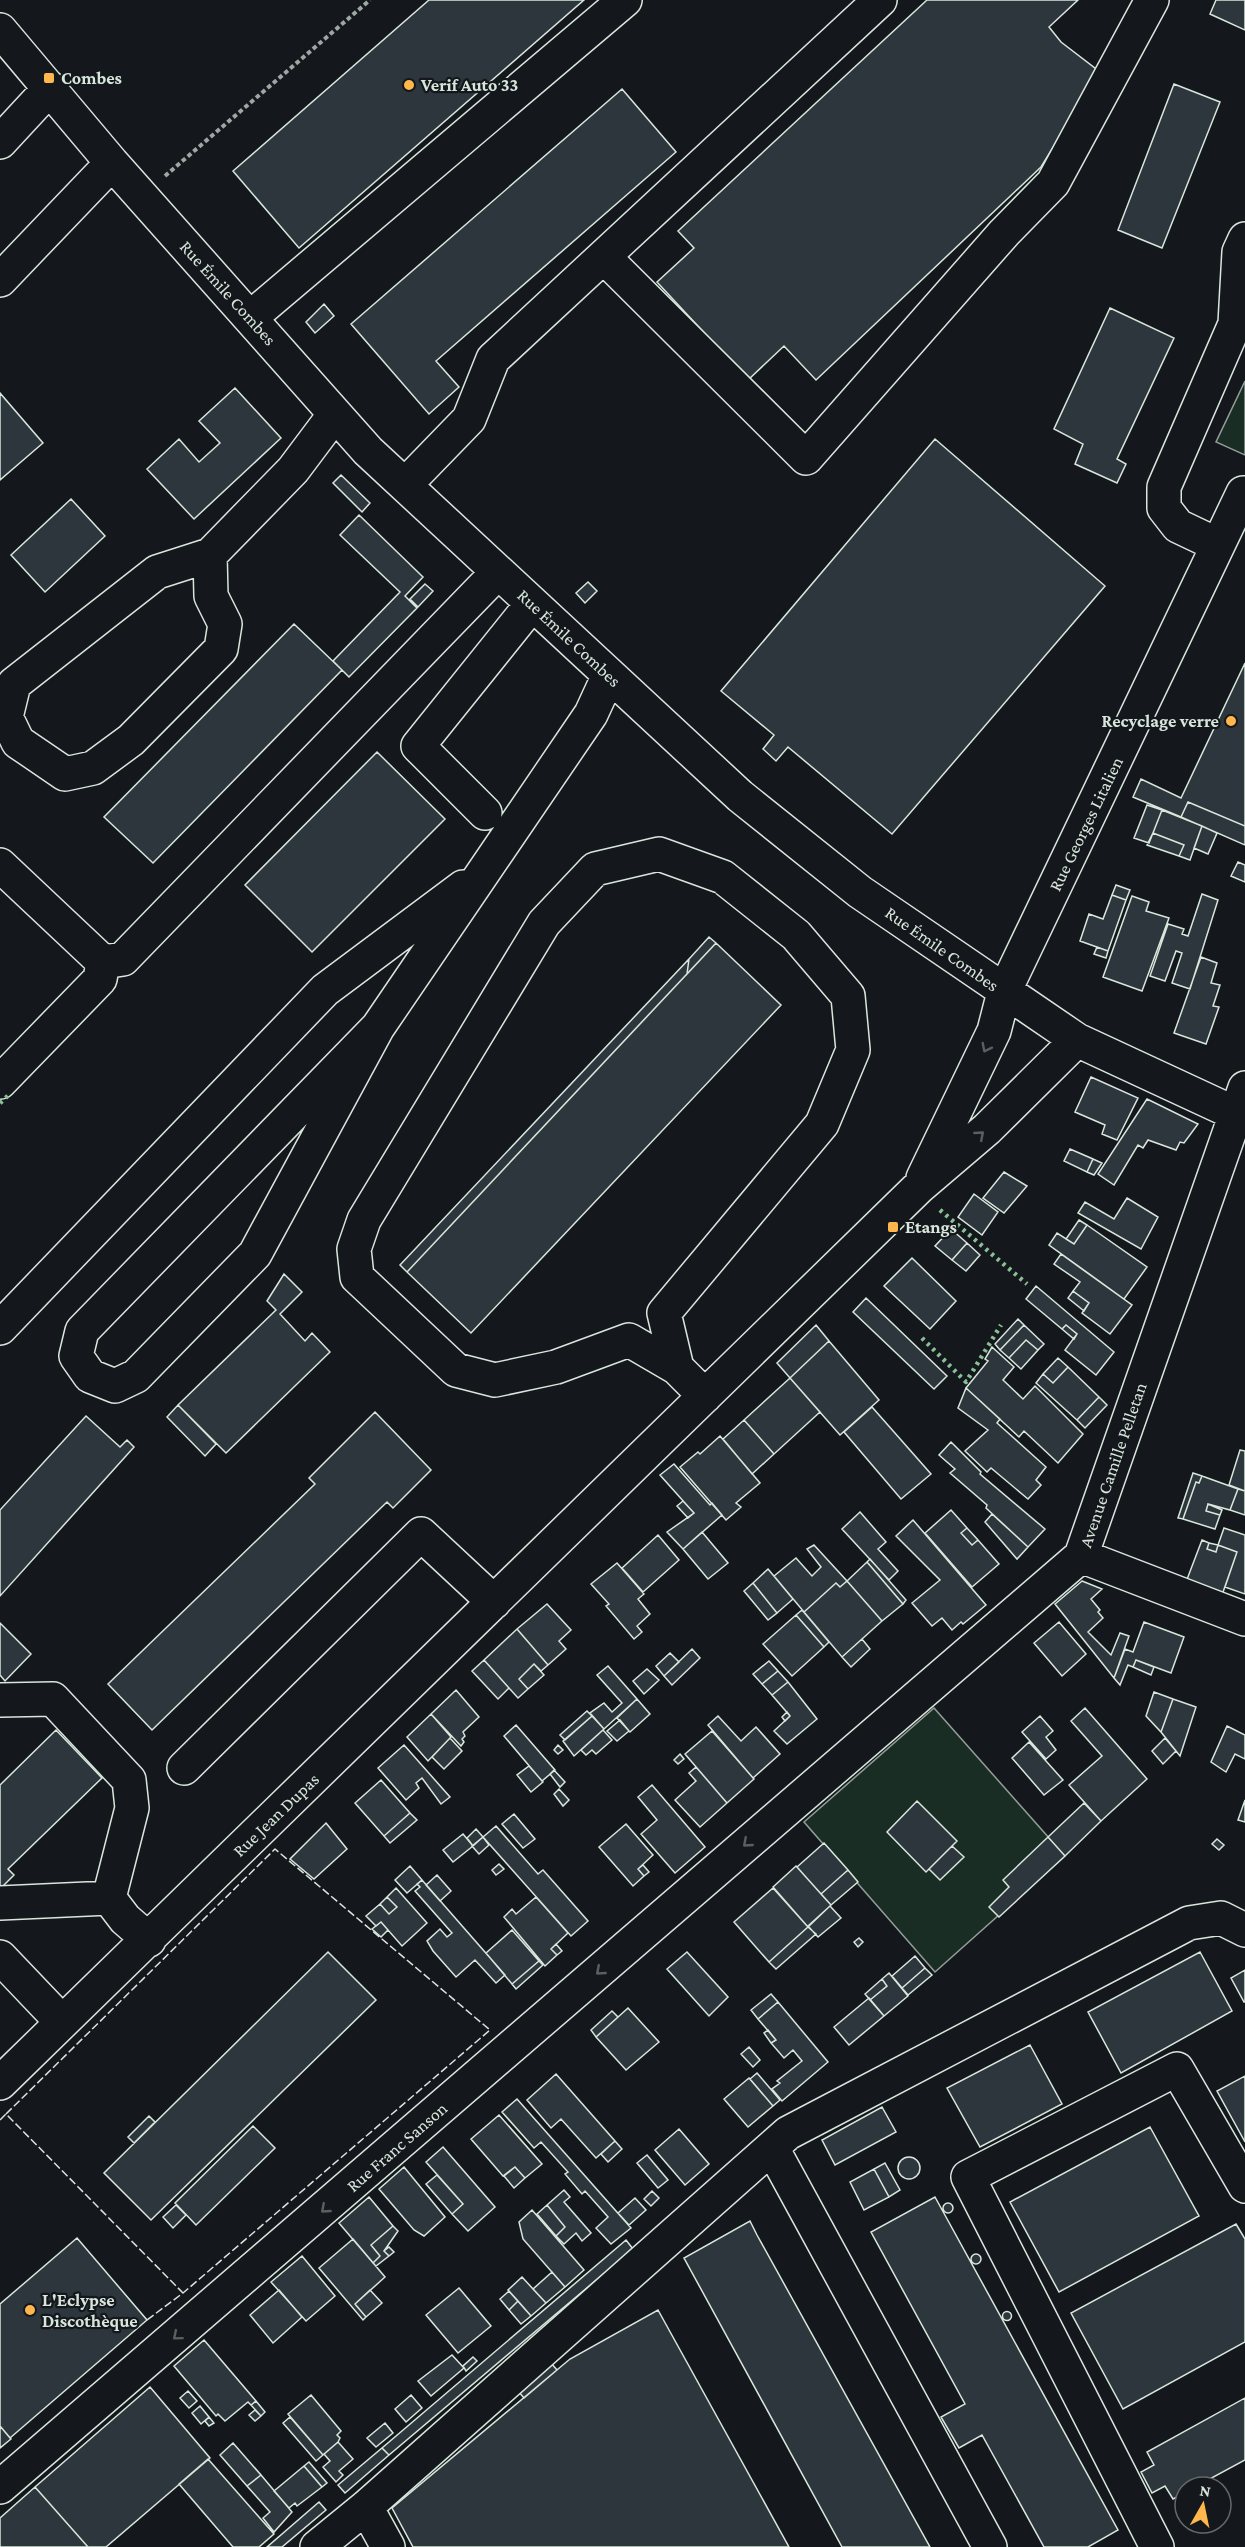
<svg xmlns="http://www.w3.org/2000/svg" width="1245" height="2547" font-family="'Crimson Pro',serif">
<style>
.green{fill:#1a2d24;stroke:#939e99;stroke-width:1.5}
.building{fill:#2c363c;stroke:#d8e6dc;stroke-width:1.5}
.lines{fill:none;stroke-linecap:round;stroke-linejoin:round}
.minor-casing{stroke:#d8e6dc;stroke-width:36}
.path{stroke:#9da8a2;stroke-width:4;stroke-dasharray:4.5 3;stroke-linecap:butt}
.minor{stroke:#14181c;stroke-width:33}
.hedge{stroke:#8ac095;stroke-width:4.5;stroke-dasharray:3 4.5;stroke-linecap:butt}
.fence{stroke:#d8e6dc;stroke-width:1.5;stroke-dasharray:8 3;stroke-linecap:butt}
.oneway{stroke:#59605f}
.poi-dot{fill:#ffb74d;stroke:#14181c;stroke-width:2}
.labels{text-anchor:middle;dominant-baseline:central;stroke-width:4.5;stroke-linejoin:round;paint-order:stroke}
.poi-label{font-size:18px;font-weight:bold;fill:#d8e6dc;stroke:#14181c;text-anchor:start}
.street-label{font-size:18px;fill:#d8e6dc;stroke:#14181c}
</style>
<rect width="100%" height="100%" fill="#14181c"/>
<!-- green -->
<path class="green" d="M1245 381V455L1216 442Z
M934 1708 1065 1856 935 1972 804 1822Z"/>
<!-- building -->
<path class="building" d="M429 0H584L299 248 233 171Z
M927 0H1078L1049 27 1061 42 1100 72 1041 167 816 380 784 346 748 380 657 282 694 248 678 231Z
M1216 0H1245V30L1210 14Z
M1174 84 1220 102 1162 248 1118 230Z
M622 89 676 152 436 361 459 387 429 414 351 324Z
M324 304 334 316 315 333 306 322Z
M1110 308 1174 338 1117 459 1126 464 1117 483 1075 464 1083 444 1054 429Z
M235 388 281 438 194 519 147 469 179 439 199 462 220 443 199 421Z
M0 393 43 443 0 480Z
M935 439 1105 586 892 834 788 747 776 761 763 749 774 735 721 691Z
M341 475 370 503 362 512 333 483Z
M71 499 105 536 45 592 11 555Z
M359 515 423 577 405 596 417 608 349 677 333 661 400 592 340 535Z
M588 582 597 591 585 603 576 593Z
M425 584 433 591 418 607 410 599Z
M294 624 342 670 153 863 104 817Z
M1245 663V826L1188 802 1181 817 1133 797 1141 779 1181 798Z
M377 752 445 819 312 952 245 885Z
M1188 802 1245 826V845L1181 817Z
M1147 805 1162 810 1149 843 1134 838Z
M1162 810 1202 826 1190 860 1179 856 1184 845 1153 833Z
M1202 826 1217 833 1208 854 1194 848Z
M1153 833 1184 845 1179 856 1147 845Z
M1238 862 1245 865V882L1231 876Z
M1116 885 1130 890 1126 900 1112 895Z
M1202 894 1218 900 1190 989 1172 983 1182 953 1176 951 1165 981 1150 976 1168 924 1184 929 1182 934 1188 936Z
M1112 895 1126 900 1108 951 1080 941 1089 914 1103 919Z
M1132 896 1149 902 1146 911 1169 918 1142 991 1103 977Z
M709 937 716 943 687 974 689 959Z
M716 943 781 1005 471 1333 407 1272Z
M1097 947 1108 951 1106 958 1094 954Z
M1201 957 1217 963 1211 983 1220 985 1213 1006 1219 1007 1206 1044 1174 1033Z
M689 959 687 974 407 1272 400 1265Z
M1091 1077 1138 1098 1117 1140 1102 1134 1105 1125 1075 1112Z
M1147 1099 1198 1124 1184 1143 1180 1142 1176 1150 1148 1140 1143 1148 1138 1145 1114 1185 1098 1174Z
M1070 1149 1093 1159 1087 1172 1064 1161Z
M1093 1159 1102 1163 1094 1175 1087 1172Z
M1004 1172 1027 1186 1004 1213 983 1198Z
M974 1194 998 1212 982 1235 958 1217Z
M1127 1198 1158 1217 1141 1249 1078 1213 1085 1202 1114 1219Z
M1079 1220 1087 1225 1074 1244 1066 1239Z
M1087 1225 1147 1267 1124 1299 1049 1245 1057 1233 1074 1244Z
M951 1229 967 1243 952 1260 935 1246Z
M967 1243 980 1255 966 1271 952 1260Z
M1061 1254 1132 1305 1110 1334 1082 1313 1089 1303 1073 1291 1080 1282 1054 1264Z
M912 1258 956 1301 930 1329 884 1286Z
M284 1274 302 1292 280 1314 305 1341 312 1333 330 1352 226 1453 178 1405 276 1310 267 1301Z
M1036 1286 1114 1352 1096 1375 1065 1350 1077 1334 1066 1325 1062 1329 1026 1299Z
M1073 1291 1089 1303 1084 1311 1068 1298Z
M866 1298 947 1376 934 1389 853 1312Z
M1018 1319 1024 1325 1000 1350 995 1344Z
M816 1325 829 1341 790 1378 777 1363Z
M1024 1325 1044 1344 1038 1350 1026 1340 1009 1358 1000 1350Z
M1066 1325 1077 1334 1074 1339 1062 1329Z
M1026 1340 1038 1350 1021 1369 1009 1358Z
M829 1341 879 1400 840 1435 790 1378Z
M992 1347 1014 1367 1003 1380 1023 1399 1035 1386 1083 1434 1058 1463 1024 1431 1019 1437 966 1388 988 1361 985 1359Z
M1058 1358 1068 1367 1053 1383 1043 1374Z
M1068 1367 1099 1397 1077 1420 1036 1383 1043 1374 1053 1383Z
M790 1378 820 1412 774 1454 744 1420Z
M966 1388 1000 1419 997 1423 1046 1467 1036 1480 1041 1485 1028 1499 991 1468 987 1472 965 1451 988 1430 958 1408Z
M1099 1397 1107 1405 1085 1428 1077 1420Z
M178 1405 216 1444 205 1456 167 1417Z
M872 1407 931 1474 901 1499 844 1432Z
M375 1412 431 1470 393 1508 387 1502 152 1730 108 1684 315 1484 309 1478Z
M86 1416 120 1447 127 1440 134 1447 0 1596V1510Z
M744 1420 774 1454 752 1474 723 1439Z
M720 1436 760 1483 736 1503 741 1507 726 1520 680 1467 698 1452 700 1454Z
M951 1442 981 1472 980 1474 1045 1529 1028 1547 986 1508 987 1505 950 1473 955 1469 939 1455Z
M1240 1450 1245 1451V1491L1229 1485Z
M674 1464 710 1505 712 1503 722 1515 683 1549 667 1532 694 1513 660 1475Z
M1193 1473 1202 1476 1199 1483 1196 1482 1183 1519 1178 1518Z
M1202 1476 1238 1489 1230 1510 1208 1504 1206 1511 1220 1515 1215 1529 1183 1519 1196 1482 1199 1483Z
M1238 1489 1245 1491V1515L1230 1510Z
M683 1501 694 1513 688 1518 677 1506Z
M1208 1504 1222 1510 1220 1515 1206 1511Z
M951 1510 967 1528 961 1533 972 1545 978 1540 999 1564 972 1587 925 1533Z
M860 1512 886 1542 878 1549 898 1571 889 1580 842 1529Z
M992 1514 1028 1547 1017 1559 985 1522Z
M913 1520 986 1605 963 1624 961 1622 952 1630 942 1618 932 1626 912 1603 940 1580 896 1536Z
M967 1528 978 1540 972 1545 961 1533Z
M1224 1528 1245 1535V1594L1225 1587 1237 1552 1218 1545Z
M702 1532 728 1563 708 1579 683 1549Z
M658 1535 679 1560 643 1592 622 1568Z
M1202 1540 1209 1543 1207 1549 1216 1552 1218 1545 1237 1552 1222 1595 1186 1582Z
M1209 1543 1218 1545 1216 1552 1207 1549Z
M814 1545 847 1581 840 1587 836 1583 804 1612 774 1576 796 1558 812 1576 821 1567 807 1549Z
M870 1559 906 1600 903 1604 867 1562Z
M867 1562 903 1604 882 1621 847 1581Z
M617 1563 644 1594 638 1599 650 1614 637 1626 642 1632 634 1639 606 1606 609 1604 591 1584Z
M768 1569 793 1599 777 1613 753 1583Z
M847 1581 882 1621 842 1657 804 1612 836 1583 840 1587Z
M1082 1581 1102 1589 1091 1599 1100 1610 1098 1612 1103 1618 1088 1632 1111 1655 1120 1633 1129 1636 1114 1678 1055 1604Z
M753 1583 777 1613 768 1620 744 1591Z
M547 1604 571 1630 559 1641 566 1649 548 1665 517 1629Z
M802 1610 829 1642 824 1647 796 1615Z
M796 1615 824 1647 792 1676 763 1644Z
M1059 1622 1086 1654 1062 1676 1034 1643Z
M1144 1622 1184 1637 1171 1673 1136 1660 1133 1667 1128 1665 1120 1685 1114 1678 1125 1649 1133 1652Z
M0 1623 31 1654 5 1681 0 1675Z
M517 1629 548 1665 541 1671 534 1664 519 1679 528 1689 518 1698 484 1660Z
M862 1639 870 1649 851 1667 842 1657Z
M692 1649 700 1658 672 1685 664 1676Z
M670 1653 679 1662 664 1676 656 1666Z
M484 1660 509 1688 498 1699 472 1671Z
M1136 1660 1154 1667 1151 1675 1133 1667Z
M769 1661 778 1671 762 1684 753 1674Z
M534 1664 544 1675 528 1689 519 1679Z
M608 1666 637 1699 604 1729 590 1713 604 1703 612 1712 622 1703 597 1675Z
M647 1669 659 1680 644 1694 633 1681Z
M778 1671 788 1682 772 1695 762 1684Z
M788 1682 817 1719 787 1744 774 1731 790 1716 772 1695Z
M456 1690 479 1717 463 1732 465 1736 462 1739 464 1742 461 1746 431 1714Z
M1154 1692 1173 1699 1161 1732 1146 1716Z
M637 1699 650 1714 630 1732 617 1718Z
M1173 1699 1196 1707 1180 1756 1161 1732Z
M1085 1708 1147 1779 1101 1821 1069 1785 1102 1756 1071 1721Z
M587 1711 592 1716 565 1740 560 1735Z
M787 1712 790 1716 785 1721 782 1717Z
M431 1714 451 1737 428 1761 407 1737Z
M592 1716 604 1729 574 1756 563 1741Z
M718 1716 741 1741 756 1727 780 1754 753 1778 708 1725Z
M1040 1716 1053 1731 1046 1737 1056 1750 1046 1759 1022 1732Z
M620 1720 629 1731 617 1741 607 1731Z
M516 1725 555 1770 542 1781 504 1736Z
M1227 1726 1245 1735V1759L1235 1754 1226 1772 1211 1762Z
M56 1730 102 1778 8 1869 14 1875 0 1889V1785Z
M603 1730 612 1740 596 1754 592 1750 586 1755 581 1750Z
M712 1731 754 1779 727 1803 685 1754Z
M450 1738 462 1751 444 1769 432 1757Z
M1165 1738 1176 1751 1163 1764 1152 1751Z
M1029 1742 1063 1780 1044 1795 1012 1758Z
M404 1745 450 1797 441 1804 422 1778 416 1783 419 1788 406 1800 378 1768Z
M558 1745 563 1750 558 1754 554 1750Z
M680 1754 684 1759 678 1764 674 1760Z
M529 1766 543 1782 531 1792 517 1775Z
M696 1767 727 1803 700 1827 675 1800 696 1781 689 1773Z
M554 1770 565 1782 560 1787 550 1774Z
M381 1780 410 1813 384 1836 355 1803Z
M652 1785 705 1847 675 1873 641 1834 657 1820 638 1797Z
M559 1789 569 1800 563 1806 554 1794Z
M1245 1800V1822L1238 1820Z
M917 1801 957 1841 926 1872 887 1832Z
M1084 1803 1101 1821 1065 1856 1048 1837Z
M410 1813 417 1820 390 1843 384 1836Z
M514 1814 535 1839 523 1848 502 1824Z
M326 1823 347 1849 314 1879 290 1859Z
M626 1824 653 1855 638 1869 644 1876 633 1886 599 1847Z
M496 1826 538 1874 543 1870 588 1921 571 1936 483 1837Z
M476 1829 483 1837 473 1846 467 1838Z
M463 1834 473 1846 453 1862 443 1850Z
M483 1837 489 1845 479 1854 472 1846Z
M1048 1837 1065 1856 999 1917 989 1907 1009 1887 1003 1880Z
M1217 1839 1224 1845 1219 1850 1212 1844Z
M824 1843 848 1870 821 1894 797 1867Z
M952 1846 964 1857 940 1880 929 1869Z
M499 1864 504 1869 496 1875 492 1870Z
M643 1865 649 1872 644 1876 638 1869Z
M410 1866 422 1880 407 1893 395 1880Z
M796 1866 831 1905 808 1927 773 1887Z
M848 1870 858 1882 831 1905 821 1894Z
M437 1875 451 1891 440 1901 426 1885Z
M422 1880 505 1975 496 1983 475 1960 456 1977 433 1951 427 1941 440 1929 447 1937 452 1933 415 1891 420 1887 417 1884Z
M396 1888 427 1923 402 1946 381 1922 376 1926 366 1916 380 1904 389 1914 397 1907 387 1897Z
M773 1888 808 1927 769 1962 734 1922Z
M387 1897 397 1907 389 1914 380 1904Z
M536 1897 568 1933 551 1949 557 1955 545 1966 504 1917 512 1909 516 1914Z
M830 1906 841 1918 818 1937 808 1926Z
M381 1922 388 1930 381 1937 372 1929Z
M808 1927 816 1934 776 1969 769 1962Z
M512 1930 539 1961 512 1984 486 1953Z
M859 1938 863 1942 858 1947 854 1942Z
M556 1944 562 1951 557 1955 551 1949Z
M328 1952 376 2000 151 2220 104 2173Z
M687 1952 728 1997 709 2016 667 1969Z
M1200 1952 1232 2011 1121 2073 1088 2012Z
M915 1956 925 1968 902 1988 892 1976Z
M539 1961 543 1965 516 1989 512 1984Z
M925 1968 932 1975 908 1995 902 1988Z
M1245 1970V2002H1244L1231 1978Z
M889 1973 908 1996 884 2016 870 2000 887 1986 882 1979Z
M882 1979 887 1986 870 2000 865 1994Z
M771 1994 778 2002 758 2019 751 2010Z
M869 1998 884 2016 849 2045 834 2027Z
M778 2002 828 2062 782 2101 772 2089 780 2083 777 2081 802 2061 793 2050 784 2058 771 2043 776 2040 758 2019Z
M628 2008 659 2042 626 2070 596 2037Z
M612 2011 618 2017 596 2037 591 2030Z
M768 2030 776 2040 771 2043 764 2033Z
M1030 2045 1062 2104 980 2147 947 2088Z
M749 2047 760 2060 753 2067 741 2054Z
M757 2073 780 2100 773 2106 750 2079Z
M556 2074 615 2141 596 2158 561 2119 551 2128 527 2100Z
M1245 2076V2142L1217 2091Z
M749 2078 773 2106 748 2127 724 2099Z
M517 2099 631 2228 611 2244 596 2228 608 2217 585 2191 582 2194 565 2174 568 2172 541 2142 534 2148 502 2112Z
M882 2107 896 2132 835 2165 822 2140Z
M499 2115 542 2164 525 2178 515 2167 503 2176 471 2139Z
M149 2116 155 2122 134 2143 128 2137Z
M253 2126 275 2148 196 2225 175 2203Z
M1150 2127 1199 2216 1059 2292 1010 2202Z
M679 2129 709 2164 685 2185 655 2150Z
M615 2141 622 2149 608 2162 601 2154Z
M443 2147 495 2207 468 2231 452 2214 463 2204 426 2162Z
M647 2155 668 2180 658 2188 637 2163Z
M898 2168a11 11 0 1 1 22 0a11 11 0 1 1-22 0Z
M885 2163 900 2190 889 2197 874 2169Z
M404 2167 445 2217 424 2236 414 2230 379 2189Z
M515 2167 525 2178 514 2188 504 2176Z
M874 2169 889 2197 864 2210 850 2182Z
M437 2175 463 2204 452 2214 426 2184Z
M564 2190 570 2197 564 2202 591 2233 582 2241 576 2233 564 2244 556 2236 565 2227 547 2205Z
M652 2191 659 2198 651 2206 644 2199Z
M369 2197 393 2226 371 2245 380 2256 373 2263 339 2223Z
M935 2197 1118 2530 1088 2547H1044L982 2435 959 2448 941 2417 965 2404 871 2232Z
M635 2198 646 2210 629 2225 618 2213Z
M943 2208a5 5 0 1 1 10 0a5 5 0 1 1-10 0Z
M176 2205 186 2215 173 2228 163 2217Z
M547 2205 565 2227 556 2236 537 2214Z
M532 2210 584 2270 565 2287 523 2239 519 2222Z
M750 2221 757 2235 930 2547H842L684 2258Z
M1236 2224 1245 2239V2342L1123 2409 1071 2313Z
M393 2226 398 2231 384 2251 389 2256 376 2266 373 2263 380 2256 371 2245Z
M77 2238 147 2320 10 2438 0 2426V2304Z
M353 2239 385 2277 355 2304 366 2317 363 2320 319 2268Z
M626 2240 633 2249 389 2455 382 2448Z
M389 2247 394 2252 389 2256 384 2251Z
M971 2259a5 5 0 1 1 10 0a5 5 0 1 1-10 0Z
M302 2256 335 2296 306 2321 271 2282Z
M552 2272 565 2287 546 2303 533 2289Z
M522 2277 546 2303 531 2316 508 2290Z
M459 2288 491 2326 458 2353 426 2315Z
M279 2290 302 2317 273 2343 250 2315Z
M370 2290 382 2303 366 2317 355 2304Z
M509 2291 518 2301 509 2310 500 2299Z
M518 2301 531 2316 521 2324 509 2310Z
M658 2310 789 2547H413L392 2508 570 2359Z
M1002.5 2316a4.5 4.5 0 1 1 9 0a4.5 4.5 0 1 1-9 0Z
M204 2340 256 2401 251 2405 248 2402 225 2421 218 2414 216 2416 174 2366Z
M452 2355 464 2368 431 2396 418 2381Z
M473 2357 477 2361 466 2371 463 2366Z
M551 2363 557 2370 524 2398 518 2391Z
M150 2387 210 2458 106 2547H88L35 2487Z
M188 2391 197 2401 189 2408 180 2398Z
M311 2395 341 2431 337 2435 340 2438 338 2442 323 2455 288 2414Z
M411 2395 422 2408 406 2422 395 2409Z
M1245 2398V2460L1195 2487H1185V2493L1173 2499 1165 2486 1152 2493 1141 2472 1154 2465 1147 2452Z
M256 2401 265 2412 261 2416 251 2405Z
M200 2406 209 2417 201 2424 192 2413Z
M255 2410 261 2416 255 2421 249 2415Z
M209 2417 214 2423 209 2426 205 2421Z
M290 2417 323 2455 316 2461 283 2423Z
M385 2423 393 2433 376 2447 367 2438Z
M0 2426 11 2439 0 2448Z
M338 2442 353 2459 339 2471 343 2475 336 2482 323 2467 330 2461 324 2454Z
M233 2443 261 2475 247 2486 220 2455Z
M382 2448 389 2455 345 2493 338 2485Z
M208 2459 274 2534 259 2547H233L179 2484Z
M309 2462 327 2483 322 2487 304 2466Z
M304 2466 322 2487 297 2506 295 2503 289 2508 274 2491Z
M261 2475 292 2512 274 2532 263 2518 270 2512 247 2486Z
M35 2487 88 2547H0V2518Z
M319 2502 326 2510 282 2547H267Z"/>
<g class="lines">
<!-- minor casing -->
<g class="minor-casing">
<path id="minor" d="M0 30 112 163 368 451 740 796 860 892 1077 1040 1245 1118
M0 142 50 88
M604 257 806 458 1004 233 1053 183 1152 0
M0 280 112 163
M250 318 625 0
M405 485 469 419 493 359 880 0
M1218 545 1178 526 1164 508V487L1235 324 1239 252 1245 239
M210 555 211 596 225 624 221 649 131 740 93 768 65 774 18 742 6 717 14 684 157 572 210 555 293 470 335 414
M485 813 418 746 532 604
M0 865 103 962 100 979 0 1082
M103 962 123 959 498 572
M378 1027 255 1254 136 1376 115 1386 90 1376 76 1356 82 1331 378 1027 591 714 609 675
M923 1178 994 1031 1004 992 1243 493
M0 1328 325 990 463 887
M677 1368 629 1340 556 1367 495 1380 456 1370 357 1277 354 1249 364 1220 544 923 595 869 659 854 723 877 796 935 848 996 853 1050 822 1124 664 1313 677 1368 705 1396
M1081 1556 1245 1619
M0 1700 53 1699 129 1780 132 1808 109 1898
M184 1768 421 1534 494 1602
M109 1898 125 1919 149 1940
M0 1903 109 1898
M0 1957 61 2021
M0 2083 919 1187 987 1129 1077 1040
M772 2148 990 2547
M0 2487 1081 1556 1245 1088
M366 2507 388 2547
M317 2547 366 2507 788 2133 1189 1923 1221 1918 1245 1930
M1157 2547 968 2177 1177 2069 1245 2186"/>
</g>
<!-- path -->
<path class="path" d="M165 176 370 0"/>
<!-- minor -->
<use href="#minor" class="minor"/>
<!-- hedge -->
<path class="hedge" d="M0 1103 11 1093
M940 1210 1027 1284
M922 1338 966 1382 1001 1325"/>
<!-- fence -->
<path class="fence" d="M6 2114 275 1849 490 2030 183 2293
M0 2120 6 2114 183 2293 147 2320"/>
</g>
<!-- one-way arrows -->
<defs><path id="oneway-chevron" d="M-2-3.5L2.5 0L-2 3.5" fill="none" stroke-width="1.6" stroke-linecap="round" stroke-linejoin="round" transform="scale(1.5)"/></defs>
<g class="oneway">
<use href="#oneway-chevron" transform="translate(986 1048) rotate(117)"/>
<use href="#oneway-chevron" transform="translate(980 1135) rotate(-41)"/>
<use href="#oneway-chevron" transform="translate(747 1843) rotate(139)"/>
<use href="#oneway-chevron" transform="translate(600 1971) rotate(139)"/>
<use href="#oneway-chevron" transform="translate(325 2209) rotate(139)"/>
<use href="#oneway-chevron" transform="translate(177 2336) rotate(140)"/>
</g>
<!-- markers -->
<g class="poi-dot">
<rect x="43" y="72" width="12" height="12" rx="3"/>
<circle cx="409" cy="85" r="6"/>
<circle cx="1231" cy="721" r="6"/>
<rect x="887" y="1221" width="12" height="12" rx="3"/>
<circle cx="30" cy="2310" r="6"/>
</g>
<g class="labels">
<!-- poi labels -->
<g class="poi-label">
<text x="61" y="78">Combes</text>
<text x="421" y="85">Verif Auto 33</text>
<text x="1219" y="721" text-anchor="end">Recyclage verre</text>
<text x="905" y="1227">Etangs</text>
<text x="42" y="2300">L'Eclypse<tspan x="42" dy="21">Discothèque</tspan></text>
</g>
<!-- street labels -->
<g class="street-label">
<text transform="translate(228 293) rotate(48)">Rue Émile Combes</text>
<text transform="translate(569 638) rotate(43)">Rue Émile Combes</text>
<text transform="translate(1086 824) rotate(-64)">Rue Georges Litalien</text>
<text transform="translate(942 949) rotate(35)">Rue Émile Combes</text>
<text transform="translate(1113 1465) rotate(-71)">Avenue Camille Pelletan</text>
<text transform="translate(276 1815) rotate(-44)">Rue Jean Dupas</text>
<text transform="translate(397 2147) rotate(-41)">Rue Franc Sanson</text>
</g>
</g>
<!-- north arrow -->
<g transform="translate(1203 2505) rotate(9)"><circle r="28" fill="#14181c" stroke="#626a69" stroke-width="1.5"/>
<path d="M0-4.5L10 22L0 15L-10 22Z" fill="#ffb74d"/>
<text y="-9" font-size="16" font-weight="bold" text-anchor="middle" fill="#d8e6dc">N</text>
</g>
</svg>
